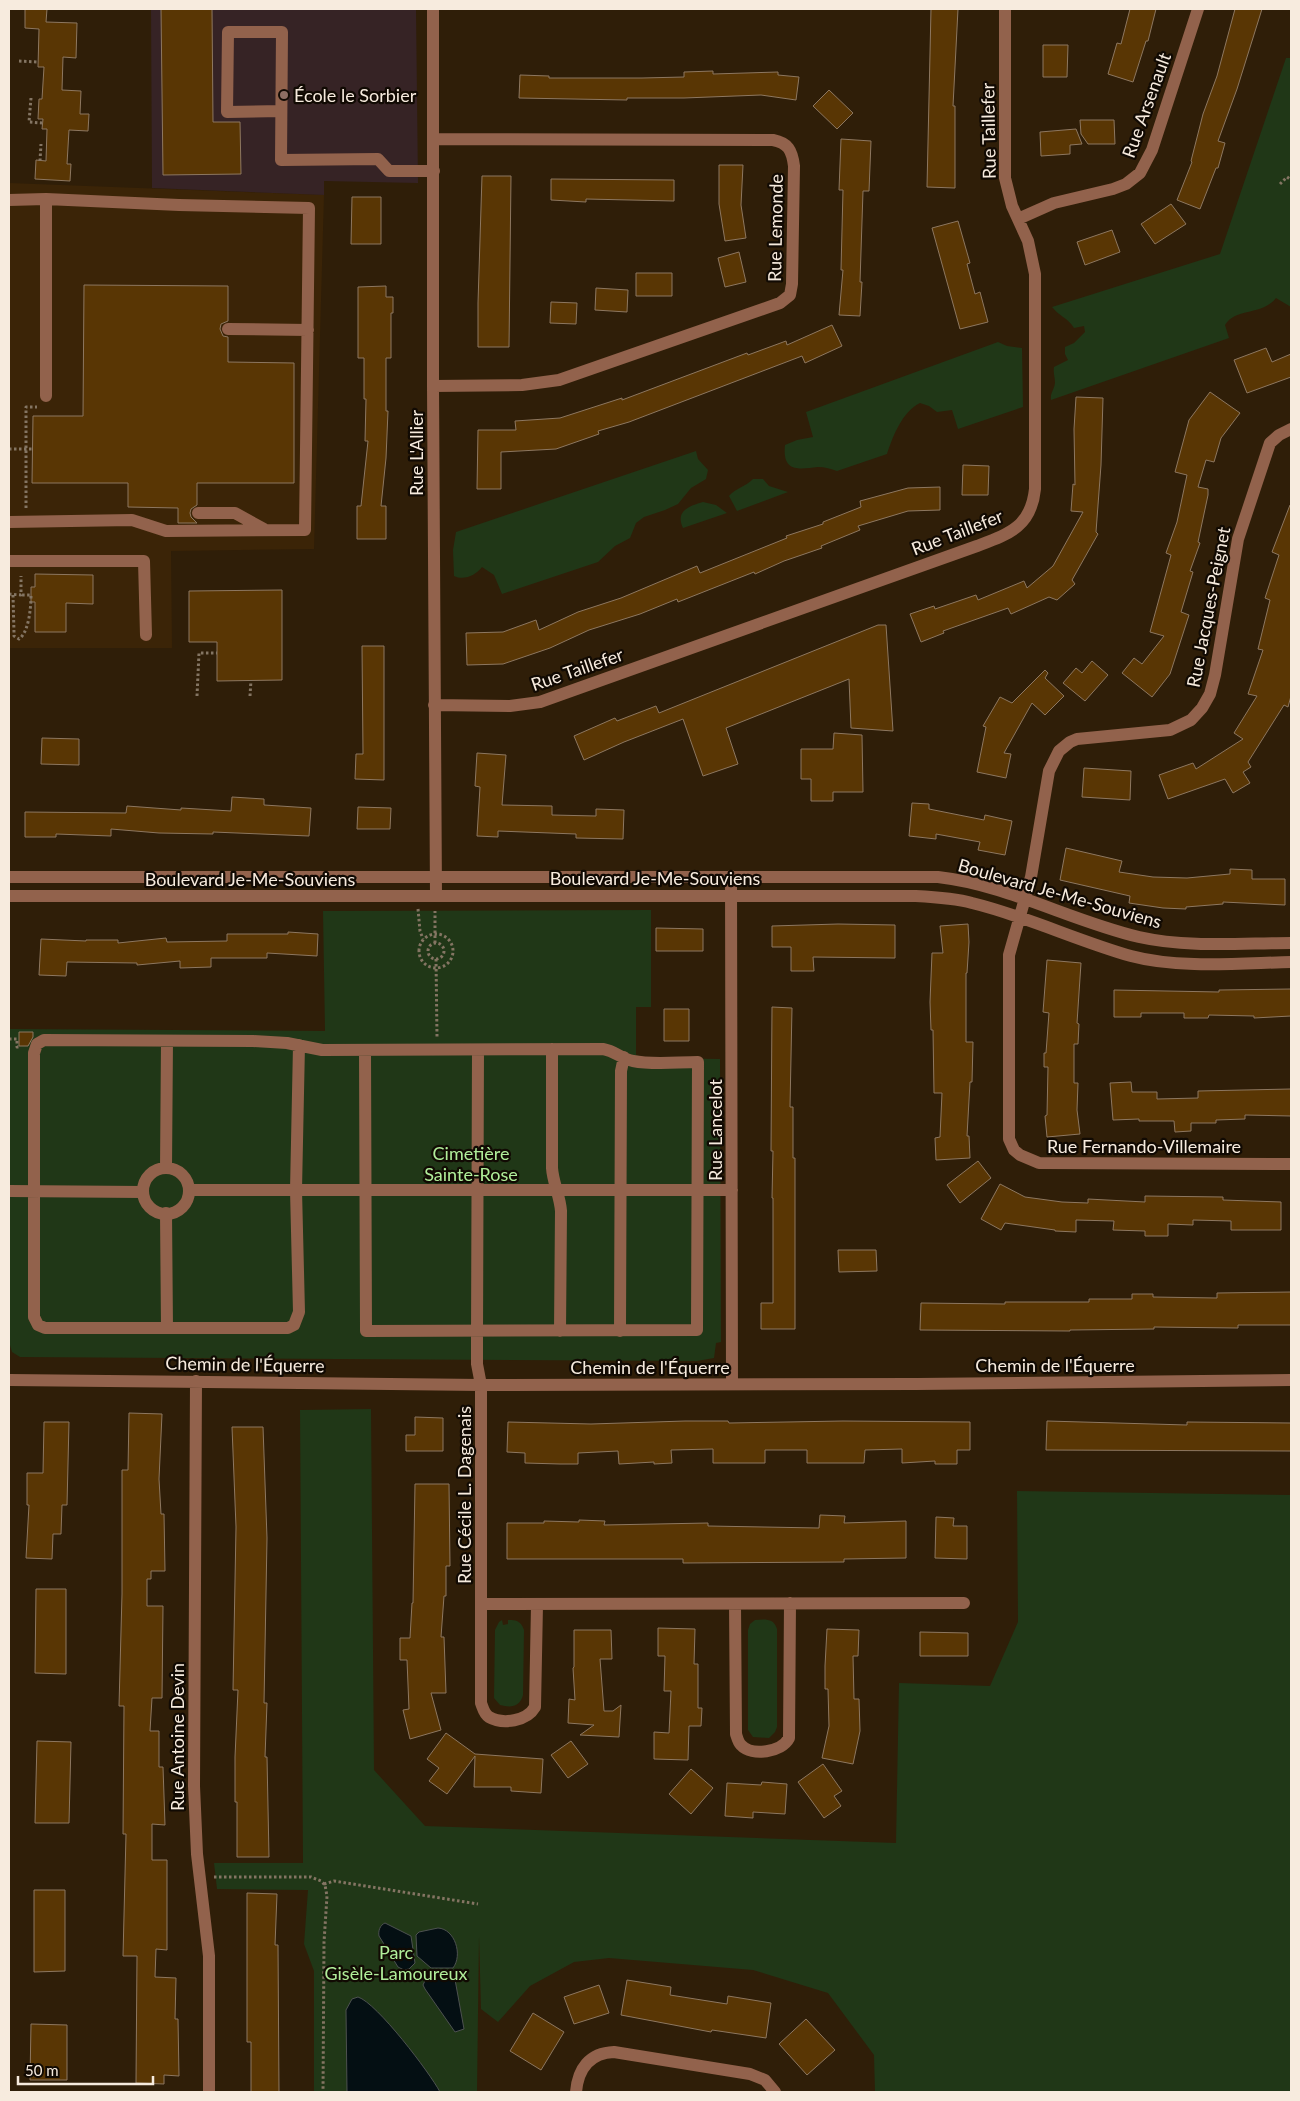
<svg xmlns="http://www.w3.org/2000/svg" width="1300" height="2101" font-family="Lato,sans-serif">
<style>
.built{fill:#3b2407}
.education{fill:#362325}
.green{fill:#203717}
.water{fill:#040f13;stroke:#4d5150}
.building{fill:#593604;stroke:#8d7760}
.lines{fill:none;stroke-linecap:round;stroke-linejoin:round}
.path{stroke:#847563;stroke-width:3;stroke-dasharray:2.5 2.5;stroke-linecap:butt}
.minor{stroke:#92624c;stroke-width:12}
.education-dot{fill:#8d6e63;stroke:#110a03;stroke-width:2}
.labels{text-anchor:middle;dominant-baseline:central;stroke-width:4.5;stroke-linejoin:round;paint-order:stroke}
.poi-label{font-size:18px;fill:#f7ebde;stroke:#110a03;text-anchor:start}
.street-label{font-size:18px;fill:#f7ebde;stroke:#110a03}
.park-label{font-size:18px;fill:#b1ee9a;stroke:#110a03}
</style>
<rect width="100%" height="100%" fill="#2f1e08"/>
<!-- built -->
<path class="built" d="M9 183 324 195 314 549 171 551 172 648H9Z"/>
<!-- education -->
<path class="education" d="M151 9H416L418 183 324 181V195L152 188Z"/>
<!-- green -->
<path class="green" d="M1286 58H1291V307L1276 298C1262 316 1236 307 1225 325L1229 338 1051 400C1050 393 1054 390 1055 383 1055 377 1053 373 1054 367L1068 360 1065 354V347L1074 343 1085 332 1084 326 1074 328C1068 318 1059 316 1052 307L1220 254Z
M998 342 1007 346 1022 348 1023 407 958 429 952 410 937 412 929 406 920 403C902 412 893 436 887 454L837 471C831 469 825 467 818 467 799 469 782 473 785 445L797 440 813 437 806 412Z
M696 451 698 459 708 470 706 479 691 488 678 504 665 510 644 517 636 523 630 538 615 546 598 562 502 594 494 575 482 567C476 575 464 581 454 576L453 550 456 532Z
M753 479H763L769 486 788 492 737 511 729 496C736 488 745 487 753 479Z
M703 502 716 505 727 513 683 528C675 511 689 506 703 502Z
M651 910V1007H636V1055L648 1058 720 1059 721 1342 716 1343 714 1358 697 1361 20 1357 12 1352 9 1342V1029L325 1031 323 911Z
M371 1409 374 1770 425 1826 896 1843 899 1683 990 1686 1018 1622 1017 1491 1291 1495V2092H875L874 2055 828 1993 753 1970 609 1958 574 1962 530 1986 498 2022 481 2009 479 1936 477 2092H314V1971L304 1944 308 1890 217 1889 214 1863H303L300 1410Z
M502 1620 503 1625 508 1624V1620C517 1620 521 1621 524 1630L523 1695C520 1707 511 1708 500 1705L494 1698 495 1630 499 1622Z
M755 1620C765 1619 774 1618 777 1629V1727L775 1732 769 1738 753 1737 748 1730V1630L750 1624Z"/>
<!-- water -->
<path class="water" d="M385 1923 411 1936 415 1963 409 1969 404 1970 398 1967 379 1936C378 1931 380 1925 385 1923Z
M438 1928C455 1929 463 1955 453 1968H431L417 1956 416 1935 419 1932Z
M428 1974H454L464 2029 455 2032 425 1989 423 1985Z
M358 1997C377 2003 430 2073 440 2092H347L346 2010 352 1999Z"/>
<!-- building -->
<path class="building" d="M25 9H47L46 22 77 23 76 58 63 57 62 90 81 91 80 114H89L88 131 69 130 67 164H71L70 181 35 179 36 160 46 161 47 129H42L43 119H38L39 99H42L44 67H38L39 29 25 28Z
M161 9H212L213 122H240L241 174 163 175Z
M931 9H958L953 106H955V188L927 187Z
M1130 9H1156L1148 41H1146L1133 82 1108 74 1117 43 1121 44Z
M1235 9H1262L1237 89 1218 141 1225 143 1218 168H1216L1200 209 1177 200 1192 162 1191 161 1203 114 1217 76Z
M1043 45H1068L1067 77H1043Z
M713 71V74L778 72V75L799 77 796 100 761 95 684 98H627V100L519 98 520 75 549 76V78H642L684 77V72Z
M829 90 853 113 837 129 813 106Z
M1080 120H1114L1115 144H1088L1081 134Z
M1076 129 1082 144 1070 145V154L1041 156 1040 132Z
M841 139 871 141 869 191H863L860 282H862L860 316 839 315 843 270H841L843 190H839Z
M719 165H743L741 205 746 238 725 241 719 204Z
M482 176H511L509 347H478V303Z
M551 179 674 180V201L586 199V202L551 200Z
M352 197H381V244H351Z
M1171 204 1186 224 1155 244 1141 224Z
M958 221 970 263 967 264 975 294 980 292 988 322 960 329 932 228Z
M1112 230 1120 252 1085 265 1077 242Z
M739 252 746 282 725 287 718 258Z
M636 273H672V296H636Z
M84 285 228 286V321L221 324 220 329 223 336 228 337V362L294 363V483H197V505L191 509 190 513 191 517 197 523H178V508L128 507V483H32L33 416H83Z
M386 286V297H393V313H391V358H386V411H388L386 458 381 506H386V539H357V506H361L368 441H365L366 399H364V358H358V287Z
M596 288 628 290 627 312 595 310Z
M551 302 577 303 576 324 550 323Z
M832 325 842 346 805 363 802 356 629 422 598 431 599 434 556 449 501 452V489H477L478 430H516L515 421 560 418 622 398V400L747 353 748 355 786 341 787 345Z
M1266 348 1272 362 1291 354V377L1247 393 1234 360Z
M1210 392 1240 413 1221 438 1214 462 1206 460 1198 487 1208 489V495L1198 542 1200 543 1190 571 1193 572 1181 612 1189 615 1170 674 1152 697 1122 673 1134 658 1142 664 1164 636 1150 632 1171 555 1166 553 1177 522 1187 475 1175 472 1189 420Z
M1076 397 1103 398 1101 465 1096 532 1098 534 1072 580 1075 584 1057 600 1049 597 1011 614 1008 608 943 631 944 633 921 642 910 614 934 606 935 609 976 595 978 600 1024 581 1027 588 1053 566 1083 512 1071 511 1073 484 1075 485 1074 429Z
M963 465 989 466 988 495H962Z
M940 487V510L908 511 858 526 860 530 821 546 822 548 784 561 755 574 754 572 678 602 677 599 640 614 589 630 550 648 503 664 467 665 466 633 503 632 536 620 539 630 578 612 621 598 697 566 700 573 787 538 786 536 823 524V522L861 507 860 501 908 488Z
M1290 505H1291V696L1288 707 1284 705 1248 762 1251 767 1243 772 1250 783 1233 793 1225 779 1168 799 1159 775 1193 763 1196 769 1243 739 1234 733 1257 696 1248 694 1263 650 1258 649 1270 600 1265 598 1279 555 1272 552Z
M35 574 93 575V604L66 603V632H35V602H31V587H35Z
M282 590V680L217 681V642H189V591Z
M878 625H886L893 731 851 728 849 679 726 728 738 764 703 776 683 719 624 742 584 760 574 736 615 718 617 721 656 706 659 713Z
M362 646H384V780L355 779 356 754H363Z
M1092 661 1108 675 1085 701 1063 683 1076 668 1082 673Z
M1045 670 1048 673 1045 678 1064 696 1045 715 1032 703 1004 753 1011 754 1006 778 977 772 986 727 983 726 1000 697 1012 703Z
M834 733 862 735 863 792H833V801H811V779H801V749H833Z
M42 738 79 739V765L41 764Z
M477 753 506 755 502 805 552 806V815L596 816V809L624 810 623 839 576 838V834L498 831V837L477 836 480 787 475 786Z
M1084 768 1131 771 1130 800 1082 797Z
M232 797 264 799V805L311 808 309 836 213 832V834L159 833 111 829V836L56 834V837H25V812L126 813 127 806 181 810V808L231 811Z
M912 803 929 804V809L984 820 985 815 1012 821 1005 855 978 850 980 842 936 834V839L909 836Z
M358 807 391 808 390 829H357Z
M1066 848 1122 861 1119 872 1153 877 1187 878 1230 874V869L1252 870V879H1285V905L1223 902V904L1186 907V909L1163 908 1129 903 1130 896 1060 880Z
M838 924 895 925V958L813 957 814 971H791V947H772V926Z
M968 924 969 942 967 973H966V1042H973L972 1082H970L967 1136H969L970 1158 936 1160 935 1138 940 1137 942 1093H934L933 1030H931L930 1002 932 953H943L940 926Z
M656 928 703 929V951H656Z
M288 932 318 934 317 956 267 953V958H211V967L180 968V961L137 965V963L67 962 66 976 39 975 41 939 86 941V940H118V943L166 938 167 942 227 941V934H288Z
M1047 960 1081 963 1077 1023 1079 1024 1078 1044H1074V1083H1078L1077 1110 1080 1134 1047 1137 1045 1116 1047 1115 1048 1067H1044V1053H1046L1049 1013 1043 1012Z
M1291 989V1016L1254 1018V1016L1209 1015 1208 1018H1184V1013H1141V1017H1114V990L1219 992V990Z
M772 1007 792 1008 790 1107H793V1158H795V1329H761V1303H773V1198H772L773 1151H771Z
M664 1009H689V1041H664Z
M19 1032H33V1037L28 1046H19Z
M1131 1082 1132 1092H1157V1099L1198 1098V1091L1291 1089V1116L1245 1115V1119L1216 1120V1123H1191V1131L1175 1132 1174 1121H1139V1119L1113 1120 1110 1083Z
M978 1161 991 1178 960 1203 947 1185Z
M1000 1184 1025 1197 1062 1202 1088 1203V1199L1145 1202V1196L1223 1197V1200L1281 1202V1230H1231V1221L1193 1220V1225L1168 1224V1236H1145V1231L1113 1230 1114 1221 1076 1220V1232L1055 1231V1230L1005 1223 1001 1230 981 1219Z
M838 1250H876L877 1271 839 1272Z
M1291 1292V1325H1238V1328L1154 1327V1329L1070 1330V1331L920 1330 921 1303 1005 1304V1302H1089V1299H1132V1294H1153V1297L1217 1298V1293Z
M129 1413 162 1414 159 1479 161 1514H164L165 1571H151V1579H147V1606H163L162 1698H152L150 1731H159V1767H163L165 1825 152 1824V1860H167V1950L156 1949 155 1977 176 1978 175 2019H178L179 2076 164 2075V2084L136 2083 137 1956H123L126 1834H123L124 1706H119L122 1594V1470H128Z
M415 1417 443 1418V1451H406V1435H415Z
M685 1421H728L729 1423 843 1421 970 1422V1450H957V1464H935V1461L902 1463V1449L865 1450 864 1463H807V1450H765V1463H713V1449L671 1450 672 1463 654 1464V1462L619 1464 618 1451 578 1453V1464H560L525 1463V1453L507 1452 508 1422 591 1424Z
M1047 1421 1187 1425V1422L1291 1423V1451L1046 1450Z
M44 1422H69L67 1505H62L61 1534H53L52 1559 26 1558 29 1505H27V1473H43Z
M232 1427H263L267 1538 264 1703H267L265 1757H267L269 1857H237V1802H235V1757L238 1690H233L236 1527Z
M415 1484H449L450 1566H446V1596H444L441 1637H444L446 1693H431L441 1730 410 1739 403 1710 409 1709 407 1660H400V1638H410L412 1603H413Z
M820 1515 845 1516 844 1523 906 1521V1558L844 1559V1562L683 1563V1559H507V1523H544V1521L579 1522V1520L605 1521 604 1525 708 1523V1526L819 1528Z
M936 1517 954 1518 953 1526H967V1559L935 1558Z
M36 1589H66V1674L35 1673Z
M658 1628 695 1629 694 1664H698V1708H702L701 1726H689L688 1760 654 1759V1732L669 1733 671 1691H664L665 1656H658Z
M827 1629 859 1630 858 1656H853L854 1699H859L860 1731 853 1764 822 1758 829 1726 828 1689H825V1666Z
M574 1630H611L612 1659H600L604 1711H613L621 1705 619 1737 580 1735 594 1725 568 1723 569 1699 575 1700 573 1668 574 1667Z
M920 1632 968 1633V1656H920Z
M446 1733 475 1754 543 1759 541 1793 511 1791V1787H474L475 1756 447 1794 429 1781 439 1768 427 1759Z
M37 1741 71 1742 69 1823H35Z
M571 1741 588 1764 568 1778 551 1755Z
M823 1764 842 1791 834 1796 841 1806 824 1818 798 1782Z
M691 1769 713 1788 691 1814 669 1794Z
M762 1782 787 1784 785 1814 753 1812V1818L725 1816 727 1783 761 1785Z
M34 1890H65V1971L34 1972Z
M247 1893 277 1894 275 1945H278L279 2092H251V2042H247Z
M627 1980 671 1987 670 1995 727 2004 728 1996 771 2003 766 2038 712 2030 711 2032 621 2015Z
M599 1985 609 2013 574 2024 564 1997Z
M533 2013 564 2032 541 2070 510 2051Z
M806 2019 835 2050 807 2075 779 2044Z
M31 2024 67 2025V2080H30Z"/>
<g class="lines">
<!-- path -->
<path class="path" d="M19 61 38 62
M31 98 29 122 42 123
M40 161 41 144
M1280 184 1287 177 1291 180
M9 449H32
M26 508V407H37
M9 594 21 595V576
M13 595 14 633V636L19 639C29 632 31 607 31 595H21
M197 696 199 653H217
M250 696 251 680
M418 909 420 931 423 939
M419 951a17 17 0 1 1 34 0a17 17 0 1 1-34 0Z
M428 951a8 8 0 1 1 16 0a8 8 0 1 1-16 0Z
M435 943V911
M436 959 437 1037
M9 1039H17V1047H20
M214 1877H311L321 1881 325 1885 327 1896 324 1942 323 2092
M324 1884 334 1881 478 1904"/>
<!-- minor -->
<path class="minor" d="M433 9V386L436 896
M281 111 227 112 228 32H282L281 160 378 159 389 171H434
M9 200 46 199V396
M1018 219 1054 203 1113 189 1126 184 1140 173 1152 150 1198 9
M228 329 308 330
M433 386 522 385 559 380 780 303 790 295 792 284 794 166C792 150 788 143 773 140L434 139
M1291 429 1279 435 1270 443 1238 539 1215 675 1210 694 1202 708 1191 720 1170 730 1077 739 1070 742 1059 751 1049 771 1031 877 1009 955V1139L1014 1150 1020 1155 1039 1163 1291 1164
M198 513H235L264 529
M9 522 132 520 166 531 305 530 309 208 179 205 46 199
M9 561H144L146 635
M434 705 510 706 540 702 977 546C1009 534 1031 527 1035 489V274L1028 241 1012 206 1005 178V9
M731 876 732 1384
M9 877H938C1008 885 1071 921 1139 937 1188 948 1241 943 1291 943
M9 896H915C934 897 954 898 972 903 1026 916 1078 941 1131 956 1179 969 1242 963 1291 962
M299 1045 296 1190 299 1312 294 1325 288 1328H45L38 1325 34 1317V1053L37 1044 44 1040 253 1041 287 1043 322 1050 603 1049C615 1051 622 1059 633 1061 653 1065 677 1062 698 1062L697 1330 366 1331 365 1050
M552 1049V1168C553 1183 560 1196 561 1211L560 1331
M478 1050 477 1338V1364L481 1385V1703C483 1708 484 1714 489 1717 503 1725 527 1721 535 1707L537 1605
M166 1168 167 1041
M143 1191a23 23 0 1 1 46 0a23 23 0 1 1-46 0Z
M189 1190H732
M9 1191 143 1192
M166 1213 167 1328
M620 1331 621 1071 624 1057
M9 1380 481 1385 917 1384 1291 1380
M196 1381 194 1786 197 1854 209 1956V2092
M481 1604 964 1603
M735 1604 736 1734C737 1737 738 1742 741 1745 752 1757 782 1752 789 1738L790 1603
M576 2092C578 2069 589 2053 614 2052L750 2074 765 2080 775 2092"/>
</g>
<!-- markers -->
<circle class="education-dot" cx="284" cy="95" r="5"/>
<g class="labels">
<!-- poi labels -->
<g class="poi-label">
<text x="294" y="95">École le Sorbier</text>
</g>
<!-- street labels -->
<g class="street-label">
<text transform="translate(1146 105) rotate(-70)">Rue Arsenault</text>
<text transform="translate(988 131) rotate(-91)">Rue Taillefer</text>
<text transform="translate(775 228) rotate(-89)">Rue Lemonde</text>
<text transform="translate(416 453) rotate(-90)">Rue L'Allier</text>
<text transform="translate(957 532) rotate(-21)">Rue Taillefer</text>
<text transform="translate(1208 607) rotate(-79)">Rue Jacques-Peignet</text>
<text transform="translate(577 669) rotate(-19)">Rue Taillefer</text>
<text x="655" y="878">Boulevard Je-Me-Souviens</text>
<text x="250" y="879">Boulevard Je-Me-Souviens</text>
<text transform="translate(1060 893) rotate(16)">Boulevard Je-Me-Souviens</text>
<text transform="translate(715 1130) rotate(-90)">Rue Lancelot</text>
<text x="1144" y="1146">Rue Fernando-Villemaire</text>
<text transform="translate(245 1364) rotate(1)">Chemin de l'Équerre</text>
<text x="1055" y="1365">Chemin de l'Équerre</text>
<text x="650" y="1367">Chemin de l'Équerre</text>
<text transform="translate(464 1495) rotate(-90)">Rue Cécile L. Dagenais</text>
<text transform="translate(177 1737) rotate(-90)">Rue Antoine Devin</text>
</g>
<!-- park labels -->
<g class="park-label">
<text x="471" y="1153">Cimetière<tspan x="471" dy="21">Sainte-Rose</tspan></text>
<text x="396" y="1952">Parc<tspan x="396" dy="21">Gisèle-Lamoureux</tspan></text>
</g>
</g>
<!-- border -->
<rect width="1300" height="2101" fill="none" stroke="#f7ebde" stroke-width="20"/>
<!-- scale -->
<path d="M18 2076v8h135v-8" fill="none" stroke="#f7ebde" stroke-width="2.5"/>
<text x="25" y="2076" font-size="15" fill="#f7ebde" stroke="#110a03" stroke-width="4" paint-order="stroke">50 m</text>
</svg>
